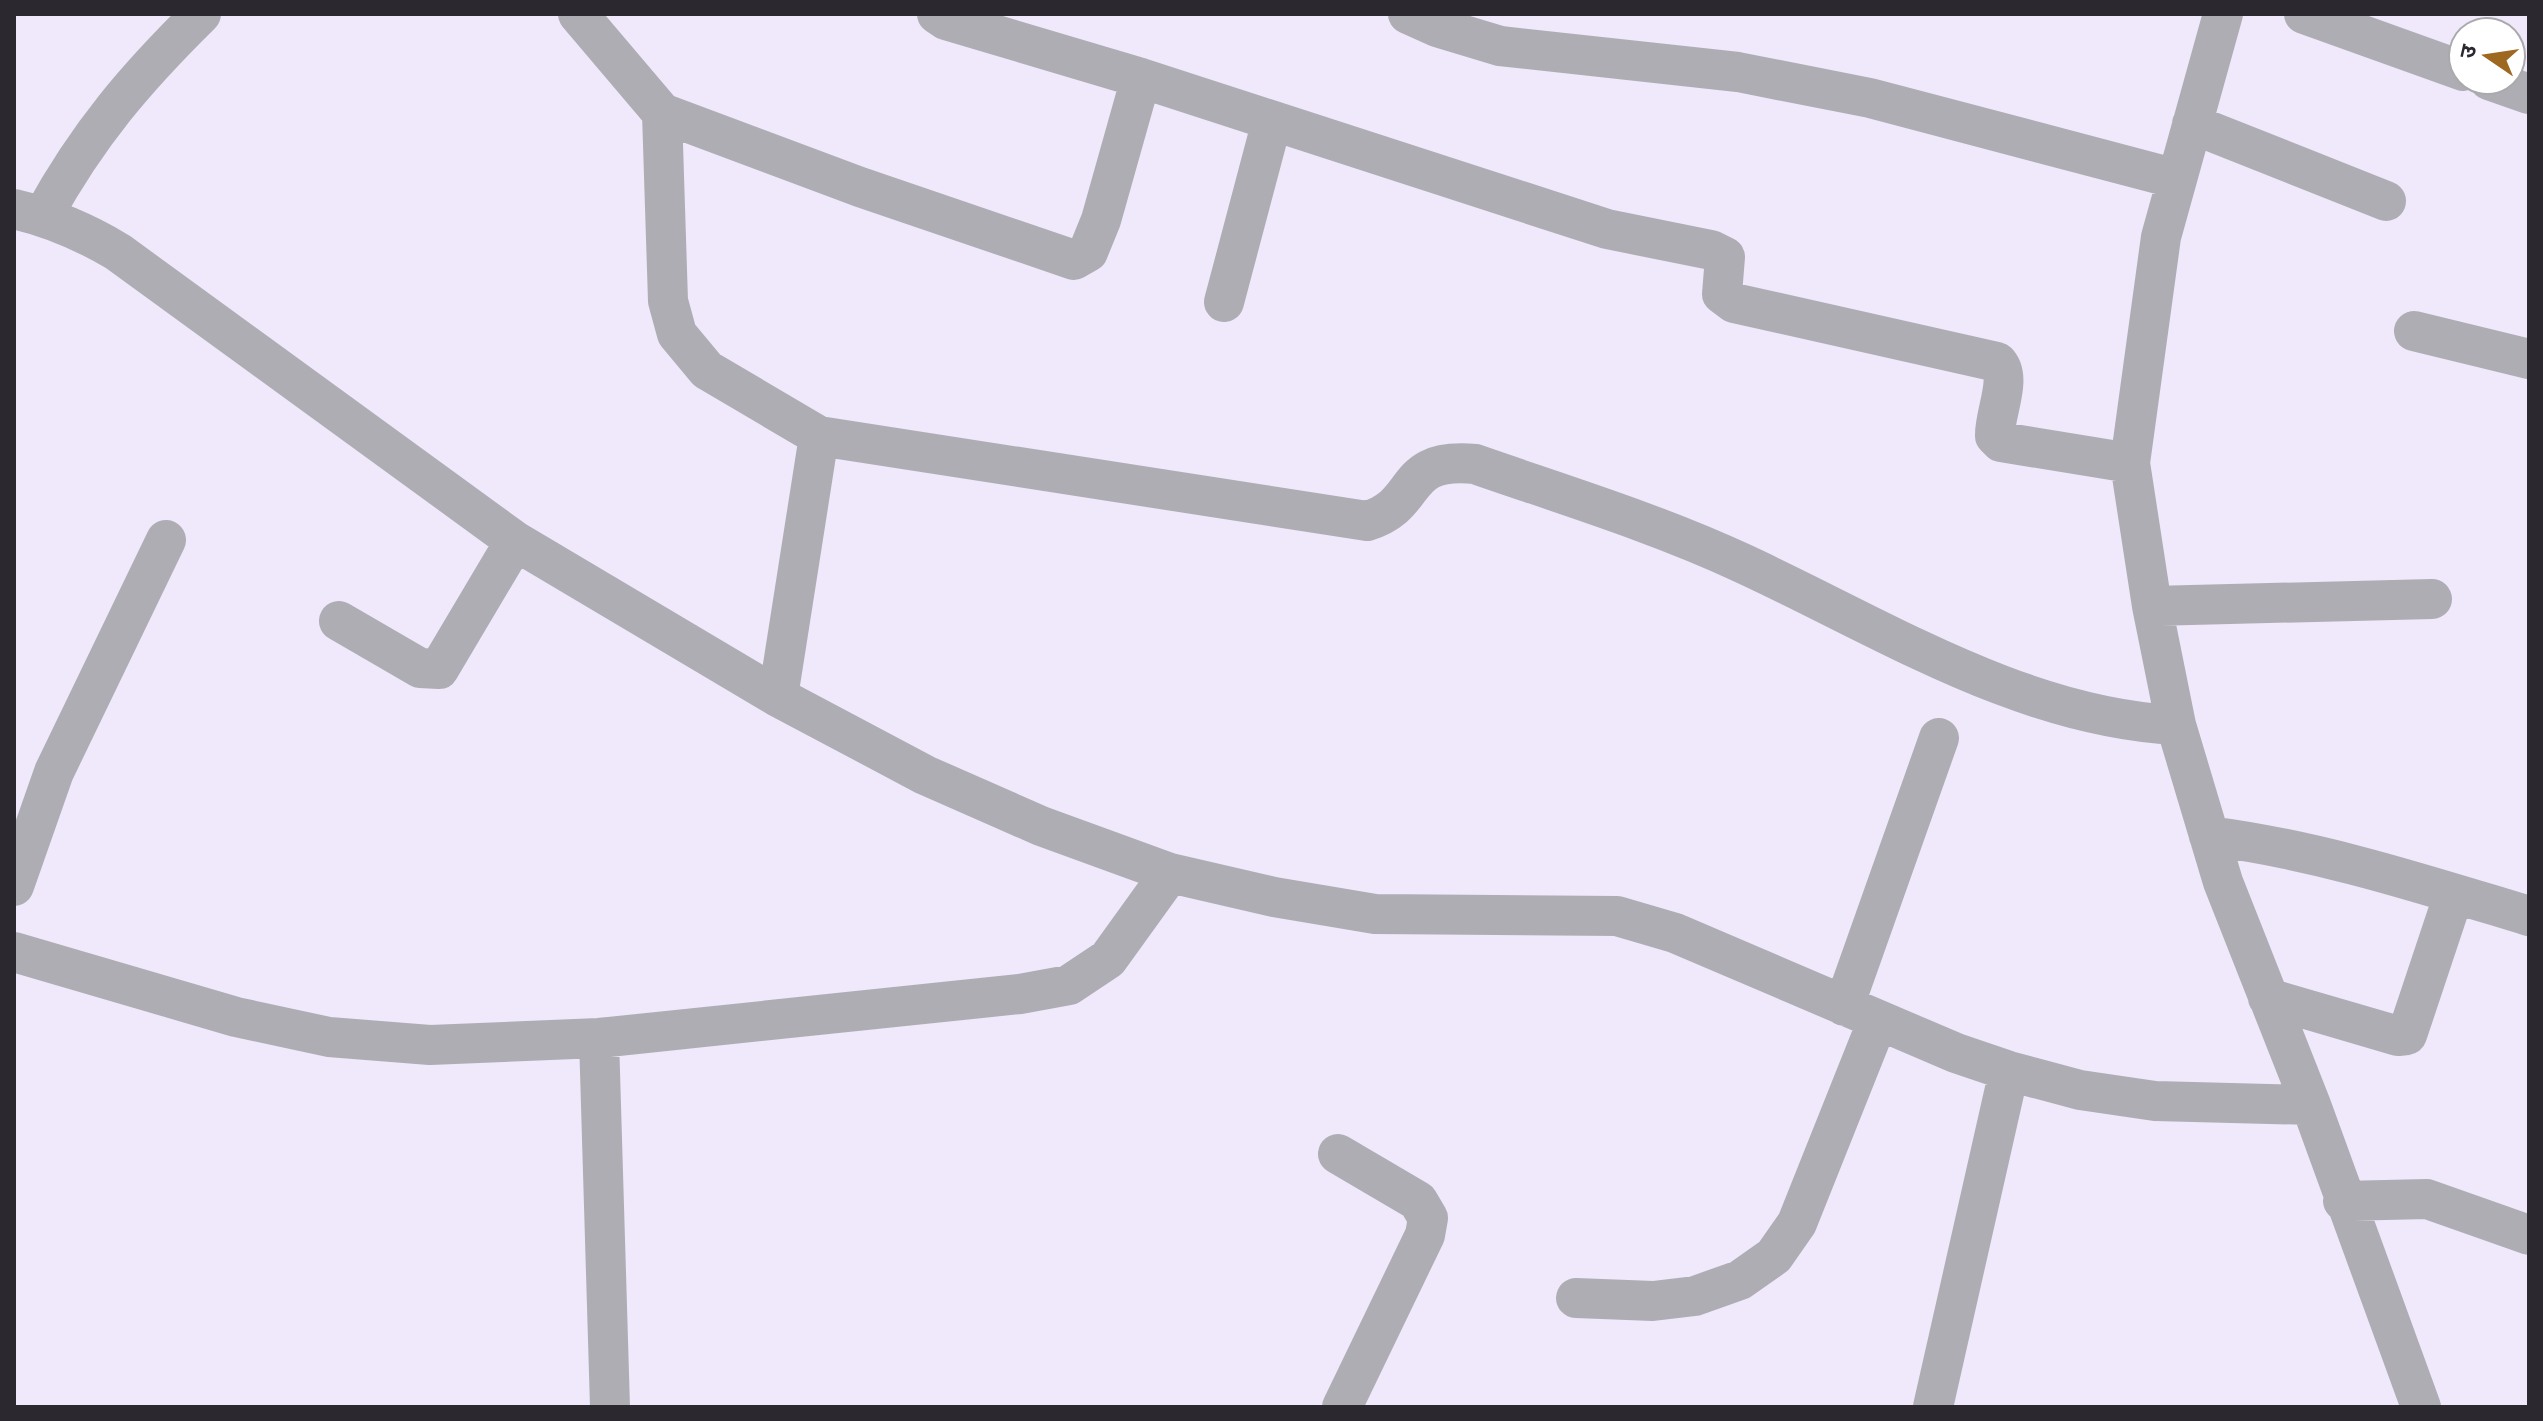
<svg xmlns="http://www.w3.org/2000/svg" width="2543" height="1421" font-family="'DM Sans','Noto Sans Devanagari',sans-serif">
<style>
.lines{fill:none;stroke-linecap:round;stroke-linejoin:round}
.minor{stroke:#afadb4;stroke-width:40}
</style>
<rect width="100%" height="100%" fill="#efe9fb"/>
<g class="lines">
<!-- minor -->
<path class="minor" d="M578 14 662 113 668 301 677 334 707 370 819 436 1367 521C1423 504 1398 457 1475 464 1564 495 1656 523 1742 563 1881 627 2020 717 2176 725
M937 14 946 20 1141 78 1607 229 1711 250 1725 257 1722 294 1734 303 1997 362C2013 378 1994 414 1995 436L2001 442 2130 463
M1408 14 1437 27 1500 46 1738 72 1870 98 2177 179
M2223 14 2161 237 2130 463 2152 606 2176 725 2223 882 2311 1105 2421 1407
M2304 14 2463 71
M2489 80 2529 94
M662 113 860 187 1074 260 1088 252 1101 220 1141 78
M2192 124 2386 201
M14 209C52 218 85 232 118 252L515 541 778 697 925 775 1041 826 1170 873 1274 897 1375 914 1617 916 1675 933 1956 1053 2009 1071 2080 1090 2155 1101 2311 1105
M43 216C88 134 135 79 201 14
M1224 302 1272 121
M2414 331 2529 359
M2152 606 2432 599
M339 621 420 668 439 669 515 541
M778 697 819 436
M2209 836C2319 850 2423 884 2529 916
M14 886 54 772 166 540
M14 952 236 1017 329 1037 430 1045 599 1038 1020 994 1069 985 1108 959 1170 873
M2268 998 2398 1036 2407 1035 2454 894
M1844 1006 1939 738
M599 1038 610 1407
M1338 1154 1418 1201 1428 1218 1425 1235 1342 1407
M2343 1201 2427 1199 2529 1235
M1576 1298 1653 1301 1695 1296 1740 1280 1774 1256 1797 1223 1878 1020
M1933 1407 2009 1071"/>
</g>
<!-- border -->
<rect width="2543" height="1421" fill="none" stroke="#2b282f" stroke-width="32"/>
<!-- north arrow -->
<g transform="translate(2487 56) rotate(283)"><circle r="38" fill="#ffffff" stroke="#aaa9ac" stroke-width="2"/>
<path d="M0-6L14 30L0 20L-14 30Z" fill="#9e6821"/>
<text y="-12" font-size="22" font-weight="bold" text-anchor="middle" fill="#2b282f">उ</text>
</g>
</svg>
